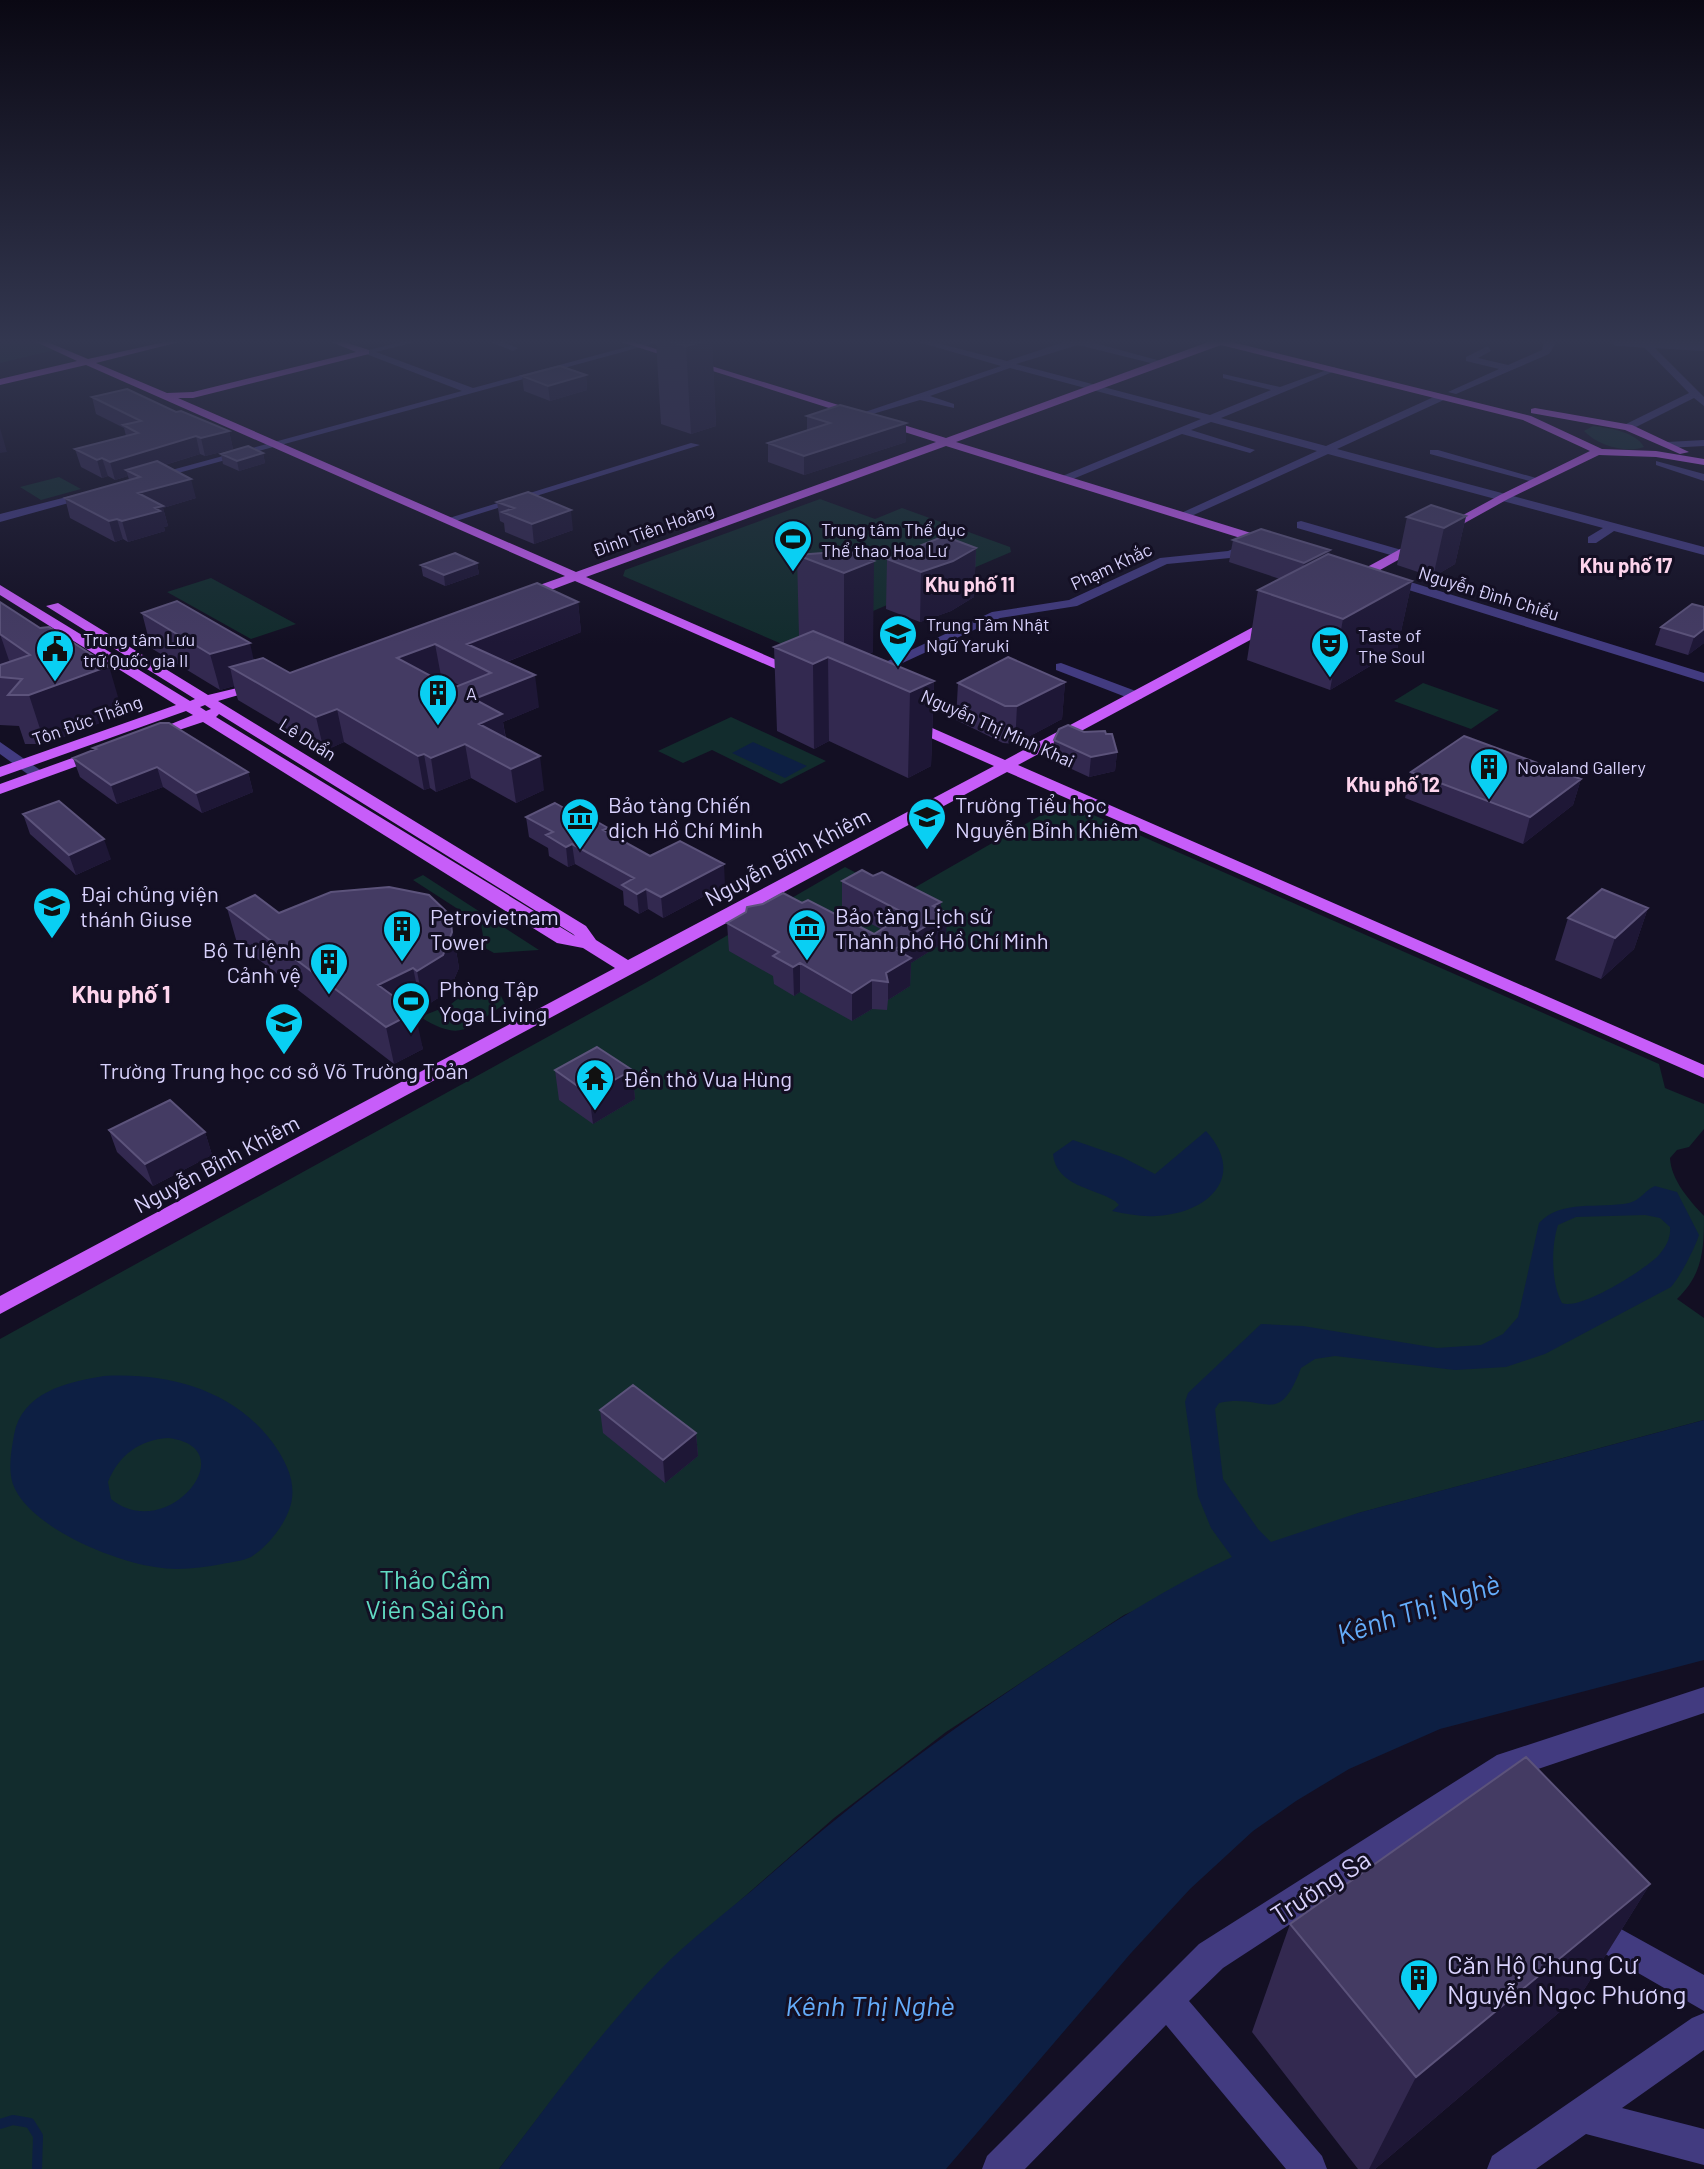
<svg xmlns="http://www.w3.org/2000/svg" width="1704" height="2169" font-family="Barlow,sans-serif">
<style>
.green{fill:#122c2d}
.water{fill:#0d1f43;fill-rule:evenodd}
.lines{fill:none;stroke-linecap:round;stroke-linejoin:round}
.stream{stroke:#0d1f43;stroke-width:10}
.minor{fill:#423b80;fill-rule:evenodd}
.major{fill:#c75df9;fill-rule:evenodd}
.minor-bridge{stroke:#423b80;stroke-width:10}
.wall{fill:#332950;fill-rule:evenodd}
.shaded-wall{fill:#1e1736}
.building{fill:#443b63;stroke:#5c537b;stroke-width:2;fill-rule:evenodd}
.labels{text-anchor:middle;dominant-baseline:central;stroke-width:6;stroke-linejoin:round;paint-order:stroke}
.far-street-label{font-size:18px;fill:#d9d2fd;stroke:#130f23}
.far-poi-label{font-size:18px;fill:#d9d2fd;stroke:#130f23;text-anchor:start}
.far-neighbourhood-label{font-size:20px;font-weight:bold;fill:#fdd4ec;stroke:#130f23}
.poi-label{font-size:22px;fill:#d9d2fd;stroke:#130f23;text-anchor:start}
.street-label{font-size:22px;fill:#d9d2fd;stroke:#130f23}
.neighbourhood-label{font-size:24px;font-weight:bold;fill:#fdd4ec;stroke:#130f23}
.near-park-label{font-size:26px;fill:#61dbc3;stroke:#130f23}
.near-street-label{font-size:26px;fill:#d9d2fd;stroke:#130f23}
.near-poi-label{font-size:26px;fill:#d9d2fd;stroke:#130f23;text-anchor:start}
.near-water-label{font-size:28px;font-style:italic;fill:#64acfa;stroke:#130f23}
</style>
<rect width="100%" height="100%" fill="#130f23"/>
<!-- green -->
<path class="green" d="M0 341H38L59 349 0 363Z
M1593 426C1610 428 1636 432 1644 447 1626 454 1597 445 1584 431Z
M59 477 81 489 41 500 20 487Z
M820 499 875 519 902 508 1010 547 1011 552 789 647 623 576 625 570Z
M211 578 296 624 251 639 167 592Z
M1423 683 1499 710 1471 729 1394 701Z
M731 717 826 761 781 784 712 750 683 763 658 751Z
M1064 802 1659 1064 1665 1088 1704 1104V1129L1689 1147 1677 1150 1670 1158C1671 1180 1690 1201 1704 1216 1704 1249 1703 1274 1677 1299L1704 1318V1420L1359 1513 1124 1615 946 1732 834 1818 660 1971 554 2097 499 2169H0V1339L649 981 845 867 900 896Z
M423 875 539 950 494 953 485 948 481 924 413 880Z
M477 983 501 996 505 1004C467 1028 463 1043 420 1017L450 1005Z"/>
<!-- water -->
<path class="water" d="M753 742 807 766 785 778 732 753Z
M1206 1131C1248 1177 1207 1214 1156 1216 1141 1217 1127 1214 1112 1211L1119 1205 1115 1201C1094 1188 1056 1186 1053 1154L1073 1140 1122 1157 1155 1174Z
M1655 1186 1677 1192 1699 1235C1695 1248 1680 1277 1671 1287L1545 1354 1506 1367 1455 1370 1335 1356 1315 1359 1301 1368C1278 1429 1266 1393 1219 1403L1215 1409 1223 1479 1258 1529 1271 1542 1358 1513 1704 1420V1660L1440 1729 1349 1769 1296 1801 1253 1831 1190 1889 1131 1953 946 2169H499C549 2103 602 2030 659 1971 691 1938 730 1910 764 1880 856 1799 952 1728 1054 1661 1112 1623 1169 1586 1232 1557L1211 1528 1198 1496 1185 1402 1188 1393 1261 1324 1303 1326 1437 1348 1481 1345 1503 1334 1518 1317 1539 1223C1561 1199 1599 1209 1629 1203 1641 1200 1645 1190 1655 1186ZM1645 1215 1660 1218 1670 1227C1671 1238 1666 1247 1658 1256 1644 1270 1580 1311 1562 1303 1551 1283 1551 1246 1558 1225L1576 1217Z
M104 1376C172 1372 241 1392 279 1452 290 1470 297 1489 289 1510 283 1527 267 1547 251 1557 243 1561 231 1562 222 1564 200 1568 177 1571 155 1567 113 1561 35 1529 15 1489 7 1473 11 1452 14 1435 22 1392 67 1382 104 1376ZM168 1438C247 1447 167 1545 111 1499L108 1482C119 1455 139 1440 168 1438Z"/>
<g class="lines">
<!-- stream -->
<path class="stream" d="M0 2124 13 2120 30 2123 38 2136 37 2169"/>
<!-- minor -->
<path class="minor" d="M404 341H419L376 352 473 388 649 341H663L156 479 146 477 462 391 361 352Z
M487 341H500L518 348 513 351Z
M915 341H929L1007 361 1067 341H1087L1168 363 1163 366 1078 345 1016 364 1210 415 1271 390 1223 378V374L1280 387 1335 367V371L1221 418 1326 446 1438 395H1446V399L1337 449 1704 547V555L1614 531 1596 543H1588V537L1603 528 1328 454 1187 518H1179V514L1317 451 1211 422 1191 430 1255 450 1250 453 1182 434 1068 481H1060V477L1201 419 1010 368 930 396 954 404V408L920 400 859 418V414L1001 366Z
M1544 341H1552L1555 345 1549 354 1456 394 1448 392 1499 369 1466 361V357L1488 346 1491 351 1478 358 1508 365 1542 350Z
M1638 341H1648L1704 397V406L1694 398 1632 429H1624V425L1689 393Z
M1704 440V446L1667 448 1662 445 1667 442Z
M691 443 700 445 456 521 446 519Z
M1430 450H1438L1543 480 1533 482 1430 454Z
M1656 461 1704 474V481L1656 465Z
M90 491 96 494 94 496 0 522V514Z
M1301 521 1405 551 1407 554 1401 558 1297 528V522Z
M1255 540 1261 544 1259 547 1230 558 1167 564 1077 606 1000 618 870 678 858 675 992 612 1069 600 1160 558 1228 551Z
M1383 576H1391L1704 673V682L1383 582Z
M1061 663 1141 693 1143 696 1141 699H1131L1056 670V664Z
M0 742 43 772V778H33L0 754Z
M1704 1687V1713L1517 1776 1223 1968 1189 2001 1322 2156 1327 2169H1286L1166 2025 1025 2169H982L987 2156 1199 1944 1497 1755Z
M1592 1913 1704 1975V2011L1581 1940 1576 1929 1581 1918Z
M1704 2013V2050L1622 2108 1704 2129V2165L1586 2134 1536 2169H1487L1492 2156 1692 2018Z"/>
<!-- major -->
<path class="major" d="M34 341H45L88 359 169 341H183L96 363 167 393 193 392 356 352 329 341H341L369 350V354L193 398H178L576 572 936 442 618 341H630L946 438 1211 341H1228L1531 416 1602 449 1656 451 1704 459V465L1656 457 1599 455 1508 499 1353 585H1345V579L1500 495 1590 451 1523 420 1221 345 956 442 1274 540V546H1266L946 446 586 577 804 672 806 675 799 679 575 581 527 599H517V593L565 576 86 365 0 385V379L77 361Z
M1535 408 1632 425 1689 452 1680 454 1625 430 1531 413V409Z
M0 585 190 701 195 699 46 606 58 603 208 695 266 681V687L218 701 586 926 596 940 628 960 994 766 904 726V720H914L1005 760 1270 618H1280V624L1018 765 1704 1065V1078L1007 772 0 1314V1296L615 968 583 948 557 943 203 722 149 740 142 736 193 715 186 711 0 777V767L176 705 0 595ZM205 705 211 709 206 711 200 707ZM219 714 573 934 575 936 216 717Z
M100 748 108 753 105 756 0 794V784Z"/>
<!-- minor-bridge -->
<path class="minor-bridge" d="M1617 341 1704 346"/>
</g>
<!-- wall -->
<path class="wall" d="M656 341H712L716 426 691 434 661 424Z
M586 375 587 390 550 401 524 391 522 376Z
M92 397 176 412 229 431 233 449 205 456 200 454 165 465 196 498 163 508 168 526 164 527 165 531 128 542 123 539 115 542 70 518 65 498 129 480 128 476 115 480 108 476 102 478 81 467 75 449 126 436 124 428 96 414Z
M807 416 906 442 804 475 768 462V443L807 430Z
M263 453 265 463 239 471 223 464 221 454Z
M497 502 573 530 534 544 505 532 504 523 500 521Z
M1466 516 1455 564 1433 577 1397 565 1407 517Z
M1233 540 1329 555 1412 581 1397 650 1330 690 1247 660 1258 590 1280 579 1229 562Z
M976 548 974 597 951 611 920 622 886 609 887 559Z
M848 551 873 652 869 654 934 681 931 766 908 778 829 741 814 749 777 731 774 647 799 637 797 555Z
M477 563 479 574 445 586 423 576 421 565Z
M0 602 123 714 45 744H25L19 726 0 725Z
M578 602 581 632 507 662 539 707 503 722 506 738 544 790 516 803 471 778 436 792 430 788 424 790 344 742 324 751 238 700 234 686 220 690 151 648 142 613 254 661 290 673ZM441 676 459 685 453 688 435 678Z
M1704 607V643L1688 655 1655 645 1661 627Z
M1065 682 1062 719 1015 744 1003 743 956 720 958 683Z
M1084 732 1106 734 1117 752 1115 771 1089 777 1052 760 1054 740Z
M93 748 248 772 253 792 202 813 163 787 117 804 80 777 73 758 94 750Z
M1411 772 1581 779 1573 805 1523 844 1405 798Z
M23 814 111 859 76 875 30 834Z
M526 817 608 833 650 856 725 885 663 918 648 909 639 914 624 905 623 891 575 864 568 867 549 856 548 848 529 837Z
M873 876 941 902 940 910 946 941 911 963 910 986 888 1000 887 1010 872 1009 852 1021 800 992 794 996 774 984 773 976 729 951 727 923 802 903 874 934 881 929 842 909V881Z
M227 908 279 913 456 950 459 968 449 991 424 1007 421 1005 411 1009 423 1049 394 1064 237 943Z
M1648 908 1634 949 1601 979 1555 960 1568 918Z
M555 1070H632L635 1099 593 1124 559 1100Z
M109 1130 205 1132 212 1155 153 1186 117 1152Z
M600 1410 696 1433 698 1456 665 1483 603 1433Z
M1650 1884 1582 1993 1375 2169H1358L1252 2032 1290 1924Z"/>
<!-- shaded-wall -->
<path class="shaded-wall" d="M705 341H712L716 426 691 434 686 346Z
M586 375 587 390 550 401 548 386Z
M906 423V442L804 475V456Z
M0 428 7 452 0 453Z
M229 431 233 449 205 456 201 438Z
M196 436 200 454 135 474 126 470 128 476 115 480 110 462Z
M263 453 265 463 239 471 237 461Z
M102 458 108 476 102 478 97 460Z
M191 479 196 498 163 508 168 526 164 527 165 531 128 542 122 521 138 493Z
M571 510 573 530 534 544 532 524Z
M1466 516 1455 564 1433 577 1444 528Z
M117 519 123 539 115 542 109 521Z
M976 548 974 597 951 611 920 622 921 572Z
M1330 550 1326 573 1300 586 1304 563Z
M874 561 873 652 844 665V573Z
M477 563 479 574 445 586 444 575Z
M1412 581 1397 650 1330 690 1343 619Z
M578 602 581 632 486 670 467 644Z
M1704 629V643L1688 655 1694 637Z
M0 634 15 678 0 677Z
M250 643 258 679 230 667 234 686 220 690 210 654Z
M435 644 441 676 403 690 397 658Z
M828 657 829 741 814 749 813 664Z
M109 666 123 714 45 744 29 695Z
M535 675 539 707 503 722 507 748 480 731 474 699Z
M934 681 931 766 908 778 910 692Z
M1065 682 1062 719 1015 744 1017 706Z
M337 709 344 742 324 751 316 717Z
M465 744 471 778 436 792 431 758Z
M1117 752 1115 771 1089 777 1091 757Z
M424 754 430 788 424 790 418 756Z
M540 756 544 790 516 803 511 769Z
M157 767 163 787 117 804 111 785Z
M248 772 253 792 202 813 196 793Z
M1581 779 1573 805 1523 844 1530 817Z
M104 839 111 859 76 875 69 855Z
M572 844 575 864 568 867 566 847Z
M724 864 725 885 663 918 661 897Z
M646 889 648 909 639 914 637 894Z
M941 902 940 918 947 913 946 941 911 963 910 986 888 1000V982L886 973 895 949 933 906Z
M1648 908 1634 949 1601 979 1615 938Z
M450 915 459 968 449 991 424 1007 417 971Z
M800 963V992L794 996 793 967Z
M413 968 421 1005 386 1021 378 985Z
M872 980V1009L852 1021V993Z
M415 1012 423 1049 394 1064 386 1027Z
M632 1070 635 1099 593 1124 589 1094Z
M205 1132 212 1155 153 1186 145 1164Z
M696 1433 698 1456 665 1483 663 1460Z
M1650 1884 1582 1993 1375 2169H1369L1416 2077Z"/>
<!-- building -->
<path class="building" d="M668 341H705L686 346Z
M560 366 586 375 548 386 522 376Z
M127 389 176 412 181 411 229 431 201 438 196 436 110 462 102 458 97 460 75 449 138 433 123 425 141 421 92 397Z
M840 405 906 423 804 456 768 443 830 423 807 416Z
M248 446 263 453 237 461 221 454Z
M157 461 191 479 138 493 163 506 155 508 160 511 122 521 117 519 109 521 65 498 140 477 126 470Z
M528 492 571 510 532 524 502 512 514 508 497 502Z
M1431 505 1466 516 1444 528 1407 517Z
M1261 529 1330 550 1304 563 1233 540Z
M944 536 976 548 953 561 921 572 887 559Z
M848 551 874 561 844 573 797 555Z
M455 553 477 563 444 575 421 565Z
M1328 554 1412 581 1343 619 1258 590Z
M537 583 578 602 467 644 535 675 474 699 502 714 479 724 540 756 511 769 465 744 431 758 424 754 418 756 337 709 316 717 230 667 263 658 290 673ZM435 644 491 673 453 688 397 658Z
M177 601 250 643 210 654 142 613Z
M0 602 40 628 49 627 109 666 29 695H8L22 679 0 677V665L30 655 0 634Z
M1692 604 1704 607V629L1694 637 1661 627Z
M813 631 934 681 910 692 828 657 813 664 774 647Z
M1008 657 1065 682 1017 706H1005L958 683Z
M160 723H169L248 772 196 793 157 767 111 785 73 758 96 749 93 748Z
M1068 725 1084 732 1105 731 1106 734H1112L1117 752 1091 757 1054 740 1059 729Z
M1464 736 1581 779 1530 817 1411 772Z
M59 801 104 839 69 855 23 814Z
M555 803 582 818 587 816 608 828 603 830 650 856 680 841 724 864 661 897 646 889 637 894 622 885 634 878 572 844 566 847 546 835 553 832 526 817Z
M862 870 873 876 882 872 941 902 933 906 947 913 900 942 904 944 895 949 911 958 886 973 888 982 872 980 852 993 800 963 793 967 773 956 779 952 727 923 746 912 747 907 763 904 783 893 802 903 808 900 874 934 906 914 842 881Z
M389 887 429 895 450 915 452 932 443 955 417 971 413 968 378 985 415 1012 386 1027 227 908 255 895 279 913 331 892Z
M1602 889 1648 908 1615 938 1568 918Z
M597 1047 632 1070 589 1094 555 1070Z
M170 1100 205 1132 145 1164 109 1130Z
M633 1385 696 1433 663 1460 600 1410Z
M1526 1757 1650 1884 1416 2077 1290 1924Z"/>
<!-- sky -->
<linearGradient id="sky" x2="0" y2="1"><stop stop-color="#0a0813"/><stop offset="0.53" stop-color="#333750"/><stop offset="1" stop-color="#333750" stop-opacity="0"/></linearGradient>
<rect width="1704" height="644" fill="url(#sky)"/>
<!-- icons -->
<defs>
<g id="stadium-pin" transform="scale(2)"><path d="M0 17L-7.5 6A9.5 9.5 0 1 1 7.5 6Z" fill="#09cff3" stroke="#130f23"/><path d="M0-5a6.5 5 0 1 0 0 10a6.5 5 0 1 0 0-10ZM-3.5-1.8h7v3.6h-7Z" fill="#111"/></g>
<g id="school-pin" transform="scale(2)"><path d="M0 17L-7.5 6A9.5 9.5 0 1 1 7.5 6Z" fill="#09cff3" stroke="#130f23"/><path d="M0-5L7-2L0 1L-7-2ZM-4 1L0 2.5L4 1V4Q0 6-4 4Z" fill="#111"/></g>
<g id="theatre-pin" transform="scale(2)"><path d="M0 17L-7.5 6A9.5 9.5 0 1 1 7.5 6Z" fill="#09cff3" stroke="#130f23"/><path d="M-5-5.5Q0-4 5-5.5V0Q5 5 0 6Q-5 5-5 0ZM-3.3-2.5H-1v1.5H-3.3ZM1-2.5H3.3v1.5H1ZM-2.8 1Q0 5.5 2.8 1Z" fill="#111"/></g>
<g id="civic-pin" transform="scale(2)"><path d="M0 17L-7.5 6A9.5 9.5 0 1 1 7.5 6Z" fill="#09cff3" stroke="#130f23"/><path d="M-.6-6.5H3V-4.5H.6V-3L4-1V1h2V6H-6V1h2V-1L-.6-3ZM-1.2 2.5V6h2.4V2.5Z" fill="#111"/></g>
<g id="building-pin" transform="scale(2)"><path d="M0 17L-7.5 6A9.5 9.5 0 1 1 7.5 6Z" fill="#09cff3" stroke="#130f23"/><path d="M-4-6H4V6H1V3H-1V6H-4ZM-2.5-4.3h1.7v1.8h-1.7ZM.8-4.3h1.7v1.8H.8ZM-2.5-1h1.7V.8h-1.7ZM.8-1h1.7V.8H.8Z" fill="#111"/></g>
<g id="museum-pin" transform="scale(2)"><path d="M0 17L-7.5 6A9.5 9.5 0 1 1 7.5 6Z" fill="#09cff3" stroke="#130f23"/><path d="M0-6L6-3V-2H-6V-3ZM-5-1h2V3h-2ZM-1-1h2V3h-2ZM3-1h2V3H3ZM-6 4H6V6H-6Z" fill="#111"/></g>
<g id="university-pin" transform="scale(2)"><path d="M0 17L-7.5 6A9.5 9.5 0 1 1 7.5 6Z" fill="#09cff3" stroke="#130f23"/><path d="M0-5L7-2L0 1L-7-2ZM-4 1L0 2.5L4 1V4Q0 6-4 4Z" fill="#111"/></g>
<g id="temple-pin" transform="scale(2)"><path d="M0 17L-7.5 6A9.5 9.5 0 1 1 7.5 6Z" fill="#09cff3" stroke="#130f23"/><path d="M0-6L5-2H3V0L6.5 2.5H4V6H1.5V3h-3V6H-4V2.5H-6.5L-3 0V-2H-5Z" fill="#111"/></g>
</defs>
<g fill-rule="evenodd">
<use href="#stadium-pin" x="793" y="539"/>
<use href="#school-pin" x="898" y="634"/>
<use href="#theatre-pin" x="1330" y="645"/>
<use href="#civic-pin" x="55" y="649"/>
<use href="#building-pin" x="438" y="693"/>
<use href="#building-pin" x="1489" y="767"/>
<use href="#museum-pin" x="580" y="817"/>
<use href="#school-pin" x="927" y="817"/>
<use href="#university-pin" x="52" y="906"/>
<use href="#museum-pin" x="807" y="928"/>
<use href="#building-pin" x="402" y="929"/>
<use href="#building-pin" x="329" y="962"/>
<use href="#stadium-pin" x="411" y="1001"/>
<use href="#school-pin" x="284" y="1022"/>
<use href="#temple-pin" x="595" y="1078"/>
<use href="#building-pin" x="1419" y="1978"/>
</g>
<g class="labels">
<!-- far-street labels -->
<g class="far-street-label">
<text transform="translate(653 529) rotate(-20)">Đinh Tiên Hoàng</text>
<text transform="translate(1111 566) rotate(-25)">Phạm Khắc</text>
<text transform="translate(1489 593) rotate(17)">Nguyễn Đình Chiểu</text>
<text transform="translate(87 720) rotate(-20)">Tôn Đức Thắng</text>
<text transform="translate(998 728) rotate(24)">Nguyễn Thị Minh Khai</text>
<text transform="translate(308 739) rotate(32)">Lê Duẩn</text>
</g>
<!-- far-poi labels -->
<g class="far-poi-label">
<text x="821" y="529">Trung tâm Thể dục<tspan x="821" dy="21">Thể thao Hoa Lư</tspan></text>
<text x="926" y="624">Trung Tâm Nhật<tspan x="926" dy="21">Ngữ Yaruki</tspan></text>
<text x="1358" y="635">Taste of<tspan x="1358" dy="21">The Soul</tspan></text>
<text x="83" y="639">Trung tâm Lưu<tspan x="83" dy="21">trữ Quốc gia II</tspan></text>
<text x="466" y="693">A</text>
<text x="1517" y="767">Novaland Gallery</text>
</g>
<!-- far-neighbourhood labels -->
<g class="far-neighbourhood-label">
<text x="1626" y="565">Khu phố 17</text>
<text x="970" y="584">Khu phố 11</text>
<text x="1393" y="784">Khu phố 12</text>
</g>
<!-- poi labels -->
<g class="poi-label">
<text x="608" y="804">Bảo tàng Chiến<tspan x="608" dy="25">dịch Hồ Chí Minh</tspan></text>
<text x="955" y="804">Trường Tiểu học<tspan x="955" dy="25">Nguyễn Bỉnh Khiêm</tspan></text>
<text x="80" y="893">Đại chủng viện<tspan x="80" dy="25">thánh Giuse</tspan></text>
<text x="835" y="915">Bảo tàng Lịch sử<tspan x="835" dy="25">Thành phố Hồ Chí Minh</tspan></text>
<text x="430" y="916">Petrovietnam<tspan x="430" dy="25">Tower</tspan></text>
<text x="301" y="949" text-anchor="end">Bộ Tư lệnh<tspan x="301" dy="25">Cảnh vệ</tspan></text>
<text x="439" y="988">Phòng Tập<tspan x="439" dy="25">Yoga Living</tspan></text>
<text x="284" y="1070" text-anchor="middle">Trường Trung học cơ sở Võ Trường Toản</text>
<text x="623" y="1078">Đền thờ Vua Hùng</text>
</g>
<!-- street labels -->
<g class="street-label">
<text transform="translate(787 856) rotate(-28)">Nguyễn Bỉnh Khiêm</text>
<text transform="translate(216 1163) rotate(-28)">Nguyễn Bỉnh Khiêm</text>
</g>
<!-- neighbourhood labels -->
<g class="neighbourhood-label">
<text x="121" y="993">Khu phố 1</text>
</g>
<!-- near-park labels -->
<g class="near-park-label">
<text x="435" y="1578">Thảo Cầm<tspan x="435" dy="30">Viên Sài Gòn</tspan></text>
</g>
<!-- near-street labels -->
<g class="near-street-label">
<text transform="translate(1320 1886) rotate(-33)">Trường Sa</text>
</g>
<!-- near-poi labels -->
<g class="near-poi-label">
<text x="1447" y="1963">Căn Hộ Chung Cư<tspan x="1447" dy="30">Nguyễn Ngọc Phương</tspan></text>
</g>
<!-- near-water labels -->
<g class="near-water-label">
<text transform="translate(1418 1608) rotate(-18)">Kênh Thị Nghè</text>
<text x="870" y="2005">Kênh Thị Nghè</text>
</g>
</g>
</svg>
